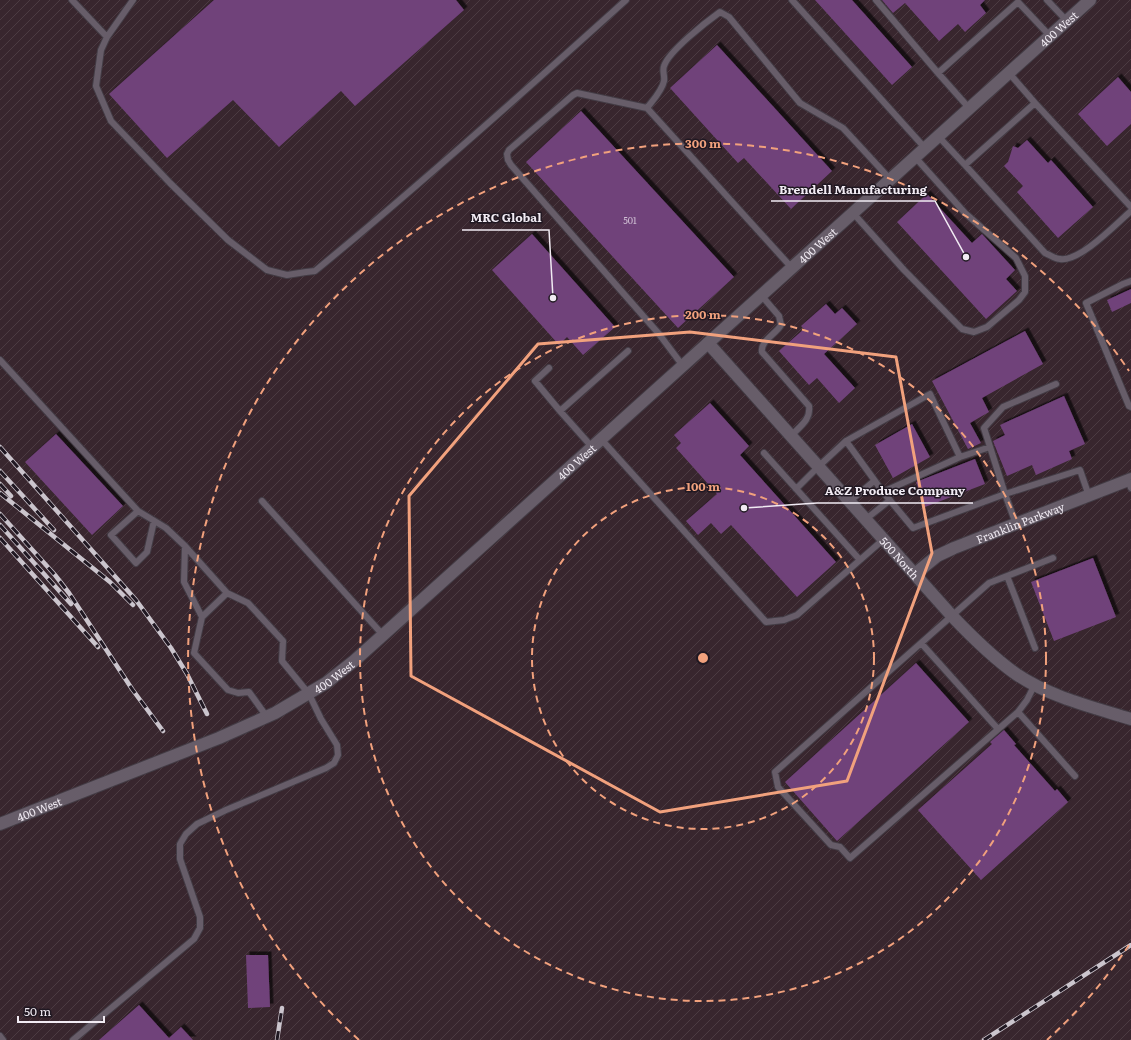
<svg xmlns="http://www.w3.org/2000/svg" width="1131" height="1040" font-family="Literata,serif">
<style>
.industrial{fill:url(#industrial-furrows)}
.building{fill:#70427a;filter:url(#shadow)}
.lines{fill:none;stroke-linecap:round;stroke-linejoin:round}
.service-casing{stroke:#433c45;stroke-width:8}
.minor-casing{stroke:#433c45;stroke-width:14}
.tertiary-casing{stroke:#433c45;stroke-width:14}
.service{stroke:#675d69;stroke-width:6}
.minor{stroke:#675d69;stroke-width:12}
.tertiary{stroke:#675d69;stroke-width:12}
.rail-casing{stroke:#cbc5cd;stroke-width:4.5}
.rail{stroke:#201822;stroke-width:3;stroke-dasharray:9;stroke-linecap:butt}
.marked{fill:none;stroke:#f1a17d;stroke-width:3;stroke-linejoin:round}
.ring{fill:none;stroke:#f1a17d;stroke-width:2;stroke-dasharray:7 5}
.labels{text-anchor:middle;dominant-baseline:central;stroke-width:3;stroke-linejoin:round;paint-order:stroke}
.number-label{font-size:9px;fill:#d1c1d5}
.street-label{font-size:11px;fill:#f1ebf3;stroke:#201822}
.centre{fill:#f1a17d;stroke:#201822;stroke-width:2}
.ring-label{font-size:12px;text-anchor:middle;font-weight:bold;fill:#f1a17d;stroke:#201822;stroke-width:3;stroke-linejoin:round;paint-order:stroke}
.leader{fill:none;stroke:#f1ebf3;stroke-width:1.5}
.callout-dot{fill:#f1ebf3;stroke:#201822;stroke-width:1.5}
.callout-label{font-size:12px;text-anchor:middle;font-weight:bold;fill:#f1ebf3;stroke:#201822;stroke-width:3;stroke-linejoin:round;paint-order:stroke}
</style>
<defs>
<pattern id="industrial-furrows" width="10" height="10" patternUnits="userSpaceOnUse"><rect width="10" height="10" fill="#38262e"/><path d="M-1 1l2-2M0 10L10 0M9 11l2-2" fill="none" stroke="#4c3b42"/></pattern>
<filter id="shadow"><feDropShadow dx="3.5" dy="-3.5" stdDeviation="0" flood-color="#0009"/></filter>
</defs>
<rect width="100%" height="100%" fill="#2a212c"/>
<!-- industrial -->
<path class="industrial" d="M0 0H1131V1040H0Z"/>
<!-- building -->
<path class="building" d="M214 0H456L464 10 355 106 341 91 279 147 233 100 167 158 109 94Z
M815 0H852L912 67 892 85Z
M882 0H985L980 5 986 13 965 32 958 24 939 41 905 3 893 13Z
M717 45 832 171 791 209 744 158 738 163 670 88Z
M1118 77 1131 92V124L1107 146 1078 114Z
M581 111 734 277 678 328 526 162Z
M1027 140 1048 163 1051 160 1093 207 1058 238 1017 192 1023 186 1004 166 1008 162 1013 146 1018 148Z
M927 194 972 243 982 234 1015 270 1006 279 1017 291 986 319 897 222Z
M532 234 615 327 583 355 567 337 559 345 492 270Z
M1131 289V303L1112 312 1107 300Z
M826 304 835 314 842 308 857 324 824 354 855 388 839 403 817 378 809 385 779 351 804 329 801 326Z
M1025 331 1043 364 982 398 989 412 970 423 981 443 968 449 932 381Z
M1064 396 1085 444 1069 451 1072 459 1036 475 1032 465 1007 476 993 441 1005 435 1000 425Z
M710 403 749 446 740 455 836 562 797 597 731 525 721 534 711 523 698 535 686 521 717 494 676 448 681 443 674 435Z
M912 424 930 457 893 478 875 445Z
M56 434 123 506 92 535 25 462Z
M975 459 985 484 925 507 916 482Z
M1093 558 1116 617 1054 641 1031 582Z
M916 663 969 722 837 841 785 782Z
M1004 730 1016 744 1014 745 1055 791 1057 789 1068 802 981 880 918 810 992 744 990 742Z
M246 955H268L270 1007 248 1008Z
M139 1005 169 1038 181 1027 193 1040H99Z"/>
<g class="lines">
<!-- service casing -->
<g class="service-casing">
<path id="service" d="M72 0 107 37
M133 0 107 37 101 50 96 86 111 121 170 183 228 240 267 270 287 275 306 272 315 271C421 184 524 92 626 0
M792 0 925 148
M876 0 938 73
M1047 0 1067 21
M1035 103 1131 207
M647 108C653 100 662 91 664 81 665 76 662 71 664 66 669 51 706 22 720 12L729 17 800 103 843 128 890 179
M969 108 938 73 1018 2 1050 36
M938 136 965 165 1035 103 1009 73
M965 165 1045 253C1050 255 1055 259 1060 259 1080 262 1116 224 1131 211
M853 213 904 270 962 329 974 332 987 327 1019 300 1025 292V276L1016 258 965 213 915 157
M1131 281 1123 284 1086 303 1129 406 1131 407
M761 295 779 316 781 325C776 334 760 341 762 352L809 406C811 420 800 426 791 436
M0 360 138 511 166 528 185 546 227 593 248 603 283 641 282 661 309 694 321 719 337 745 338 755 334 763 326 768 226 810 197 824 186 834 180 844V859L200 917V928L194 939 73 1040
M683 366 659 334 511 165 508 160 507 154 509 150 573 95 577 93 647 108 792 268
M549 368 535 381 560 411
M601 439 766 622 784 620 797 615 884 539
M592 447 560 411 628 351
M764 453 860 560
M960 457 990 447
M1128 480 1131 488
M796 489 818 467 846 441 930 394 960 457 883 492 846 441
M883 492 913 528 1005 494 984 428 1003 407 1056 384
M262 501 383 635
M850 501 874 481
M138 511 111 535 136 563 147 552 154 521
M866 519 890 500
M1016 524 1005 494 1080 470 1089 496
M185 546 184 582 202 617 194 653 228 690 238 693 249 692 267 717
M1007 576 1035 648
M202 617 227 593
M921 643 998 729
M1035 684 1027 700 1018 712 850 858 840 847 831 845 778 787 775 772 989 583 1053 558
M1018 712 1075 776
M0 1036 3 1040"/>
</g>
<!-- minor casing -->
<g class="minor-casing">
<g id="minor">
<path id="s1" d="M708 343 952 616C972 637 992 657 1016 674 1050 697 1092 707 1131 719"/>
<path id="s2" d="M915 574 937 556 954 548 1131 479"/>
</g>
</g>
<!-- tertiary casing -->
<g class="tertiary-casing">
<g id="tertiary">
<path id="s3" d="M0 824 219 738 275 713 326 683 354 661 383 635 1090 0"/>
</g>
</g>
<!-- service -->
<use href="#service" class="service"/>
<!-- minor -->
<use href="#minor" class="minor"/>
<!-- tertiary -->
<use href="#tertiary" class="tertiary"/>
<!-- rail casing -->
<g class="rail-casing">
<path id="rail" d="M0 447 136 600 171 648 187 674 207 714
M0 471 54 530
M0 484 11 496
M0 493 110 582 133 605
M0 514 55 575 69 593 132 689 163 731
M0 525 71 604
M0 538 98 647
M277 1040 282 1008
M984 1040 1131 945"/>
</g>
<!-- rail -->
<use href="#rail" class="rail"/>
</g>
<!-- marked area -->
<path class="marked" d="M690 332 896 357 932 553 847 781 660 812 411 676 409 496 538 344Z"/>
<!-- distance rings -->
<g class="ring">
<circle cx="703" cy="658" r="171"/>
<circle cx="703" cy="658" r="343"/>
<path d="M1129 945A514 514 0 0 1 1047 1040M359 1040A514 514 0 1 1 1129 371"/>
</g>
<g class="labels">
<!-- number labels -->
<g class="number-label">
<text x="630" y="220">501</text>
</g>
<!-- street labels -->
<g class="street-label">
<text stroke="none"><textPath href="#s3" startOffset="1338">400 West</textPath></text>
<text stroke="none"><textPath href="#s3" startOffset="1014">400 West</textPath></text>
<text stroke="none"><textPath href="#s3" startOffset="690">400 West</textPath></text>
<text stroke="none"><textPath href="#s2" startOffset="118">Franklin Parkway</textPath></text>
<text stroke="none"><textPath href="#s1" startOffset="288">500 North</textPath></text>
<text stroke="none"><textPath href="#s3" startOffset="366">400 West</textPath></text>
<text stroke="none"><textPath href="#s3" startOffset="42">400 West</textPath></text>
</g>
</g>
<circle cx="703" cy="658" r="6" class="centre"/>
<g class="ring-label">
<text x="703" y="148">300 m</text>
<text x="703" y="319">200 m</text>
<text x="703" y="491">100 m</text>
</g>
<!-- callouts -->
<path class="leader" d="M966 257L935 201H771M553 298L549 230H462M744 508L817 503H973"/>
<g class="callout-dot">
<circle cx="966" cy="257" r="4"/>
<circle cx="553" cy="298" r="4"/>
<circle cx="744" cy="508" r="4"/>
</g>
<g class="callout-label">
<text x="853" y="194">Brendell Manufacturing</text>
<text x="506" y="222">MRC Global</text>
<text x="895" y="495">A&amp;Z Produce Company</text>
</g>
<!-- scale -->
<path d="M18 1016v6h86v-6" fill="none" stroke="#f1ebf3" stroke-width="2"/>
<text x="24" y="1016" font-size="12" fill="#f1ebf3" stroke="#201822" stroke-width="3" paint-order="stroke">50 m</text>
</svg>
